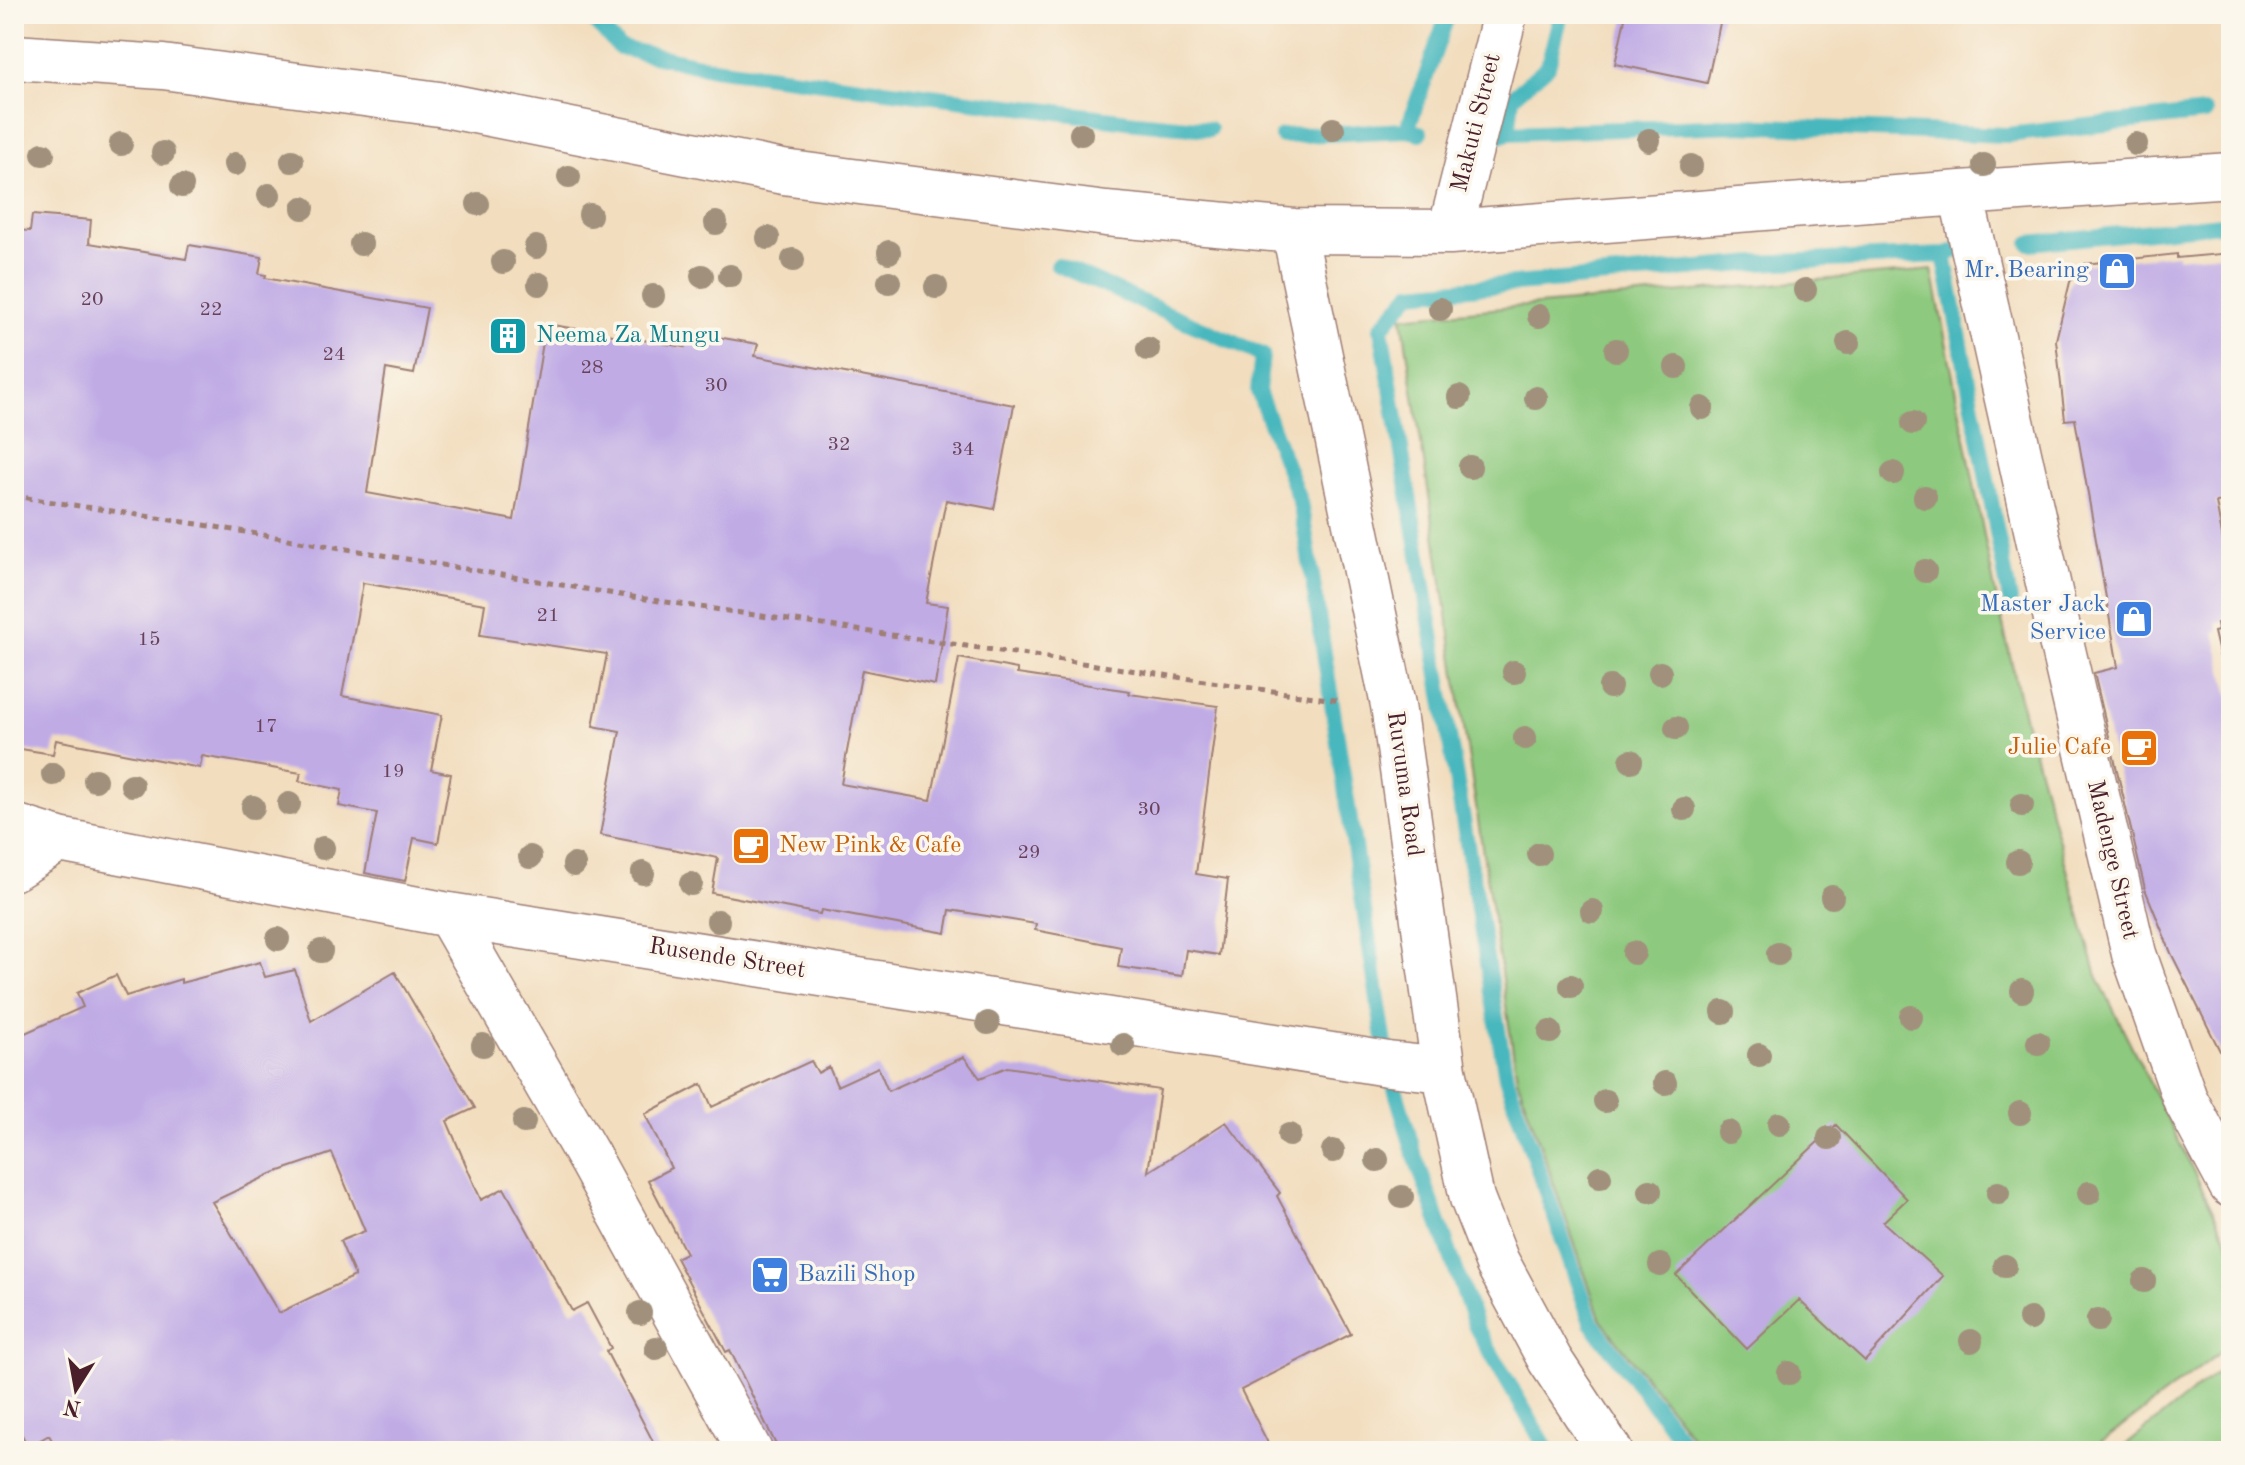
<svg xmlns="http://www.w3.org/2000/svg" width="2245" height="1465" font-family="'Old Standard TT',serif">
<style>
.green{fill:#8dc97e;stroke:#6c7454;stroke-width:2}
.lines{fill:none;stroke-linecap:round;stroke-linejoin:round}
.stream{stroke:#49b8be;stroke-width:16}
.building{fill:#c0abe5;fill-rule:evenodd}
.minor-casing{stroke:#9e7e74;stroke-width:47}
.path{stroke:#9e7e74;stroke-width:5;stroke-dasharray:6 6;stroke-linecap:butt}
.minor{stroke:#fff;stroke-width:44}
.tree{fill:#a1917b}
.labels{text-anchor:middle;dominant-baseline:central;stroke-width:7;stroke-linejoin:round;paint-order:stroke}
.number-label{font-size:20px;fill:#68425a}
.street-label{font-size:24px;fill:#4a1f2b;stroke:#fbf7ec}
.shop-label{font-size:24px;fill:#366cbe;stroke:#fbf7ec;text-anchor:end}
.culture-label{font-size:24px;fill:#0d838f;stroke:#fbf7ec;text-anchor:start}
.food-label{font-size:24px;fill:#c56008;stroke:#fbf7ec;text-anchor:end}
</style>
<rect width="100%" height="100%" fill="#fbf7ec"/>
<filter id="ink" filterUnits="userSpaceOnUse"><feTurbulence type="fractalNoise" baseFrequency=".0125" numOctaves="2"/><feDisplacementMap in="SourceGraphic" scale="16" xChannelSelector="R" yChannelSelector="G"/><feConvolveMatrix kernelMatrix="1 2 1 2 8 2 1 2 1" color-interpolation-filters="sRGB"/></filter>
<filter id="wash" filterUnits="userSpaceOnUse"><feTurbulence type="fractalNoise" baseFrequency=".006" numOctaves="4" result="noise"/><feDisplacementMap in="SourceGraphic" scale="32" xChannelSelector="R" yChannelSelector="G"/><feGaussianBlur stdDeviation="1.8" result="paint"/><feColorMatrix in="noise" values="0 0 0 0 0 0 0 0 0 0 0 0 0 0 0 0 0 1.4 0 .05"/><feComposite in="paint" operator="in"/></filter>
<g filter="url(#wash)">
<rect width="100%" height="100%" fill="#f2ddbe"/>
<!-- green -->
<path class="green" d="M1932 270 1995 591 2025 720 2097 976 2231 1247V1344L2090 1451H1703L1601 1320 1517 1078 1402 317Z
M2231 1361V1451H2119Z"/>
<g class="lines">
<!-- stream -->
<path class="stream" d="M587 14 620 48 713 68 1136 122 1209 129
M1407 130 1448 14
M1508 133 1512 97 1548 66 1561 14
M1501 135 1508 133 1737 125 2007 135 2205 113
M1282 136 1407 130 1420 133
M2030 243 2231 223
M1944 255 2010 600
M1058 265 1262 355 1258 391 1300 502 1306 537 1388 1064 1414 1153 1477 1329 1548 1451
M1690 1451 1592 1324 1506 1077 1381 328 1411 293 1757 263 1944 255 1958 250"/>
</g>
<g id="blocks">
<!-- building -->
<path class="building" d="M1626 14H1722L1707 83 1615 64Z
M32 215 91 220 89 243 186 259 189 245 262 257 259 274 266 275 265 278 427 308 414 374 386 369 367 493 514 520 546 324 685 347 688 332 758 344 755 356 1014 405 994 509 946 500 926 603 948 606 935 685 862 670 841 784 931 800 959 658 1017 669V674L1130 691 1129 694 1218 706 1196 874 1228 879 1219 955 1186 950 1182 976 1118 967 1121 947 1035 930 1036 924 950 910 946 933 821 910 820 914 712 893 718 858 600 835 620 731 593 726 607 654 480 635 485 604 363 583 342 696 442 715 431 770 451 774 438 843 414 838 405 881 365 873 377 813 339 806 342 790 299 781 301 773 202 756 200 768 56 740 53 754 14 748V230L30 231Z
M2231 253V500L2216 502 2231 585V621L2217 623 2218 631 2214 632 2231 705V1073L2171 953 2145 889 2094 673 2118 667 2075 419 2065 420 2056 340 2070 282 2084 264 2177 254V258Z
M260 962 265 977 295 970 311 1021 395 972 475 1108 447 1121 481 1200 504 1188 572 1311 587 1303 611 1348 606 1351 658 1451H58L49 1435 28 1447 14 1419V1038L83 1007 77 993 116 975 126 996 181 979V983ZM332 1153 365 1231 340 1241 355 1276 279 1313 212 1202 271 1174Z
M964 1057 980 1078 1007 1067 1160 1090 1148 1172 1226 1122 1280 1193 1277 1196 1351 1334 1241 1390 1272 1451H779L730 1350 726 1352 676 1258 686 1253 648 1180 671 1168 645 1114 702 1084 712 1107 811 1061 818 1073 829 1067 837 1086 878 1067 888 1091Z
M1836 1125 1907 1199 1883 1222 1943 1276 1865 1361 1799 1300 1747 1349 1676 1275Z"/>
</g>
</g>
<g filter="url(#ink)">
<use href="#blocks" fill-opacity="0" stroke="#9e7e74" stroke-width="2"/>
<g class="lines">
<!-- minor casing -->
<g class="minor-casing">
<path id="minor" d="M14 57 163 67 439 104 783 172 1106 214 1294 231 1450 232 1961 193 2231 175
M1961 193 2061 641 2134 954 2185 1099 2231 1185
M1294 231 1393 705 1444 1070 1472 1198 1497 1262 1550 1360 1610 1451
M1450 232 1505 14
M14 826 59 840 449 915 1388 1064 1444 1070
M14 868 59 840
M449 915 592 1163 750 1451"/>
</g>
<!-- path -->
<path class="path" d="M14 496 204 525 639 598 1341 701"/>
<!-- minor -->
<use href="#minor" class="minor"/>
</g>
<!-- trees -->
<g class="tree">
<circle cx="1333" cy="129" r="12"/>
<circle cx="1081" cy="134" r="12"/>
<circle cx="1649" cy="140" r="12"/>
<circle cx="121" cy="144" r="12"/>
<circle cx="2136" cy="144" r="12"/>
<circle cx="163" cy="153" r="12"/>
<circle cx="43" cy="154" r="12"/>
<circle cx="292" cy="161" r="12"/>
<circle cx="235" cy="164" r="12"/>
<circle cx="1984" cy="165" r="12"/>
<circle cx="1691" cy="166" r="12"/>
<circle cx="569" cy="177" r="12"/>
<circle cx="182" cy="186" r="12"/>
<circle cx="269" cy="195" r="12"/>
<circle cx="478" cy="204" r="12"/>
<circle cx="303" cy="208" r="12"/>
<circle cx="590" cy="215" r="12"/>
<circle cx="716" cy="223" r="12"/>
<circle cx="768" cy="238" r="12"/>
<circle cx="361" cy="244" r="12"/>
<circle cx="536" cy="247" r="12"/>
<circle cx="889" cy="252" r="12"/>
<circle cx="793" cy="260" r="12"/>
<circle cx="503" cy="262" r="12"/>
<circle cx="702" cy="276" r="12"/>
<circle cx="730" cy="276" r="12"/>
<circle cx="889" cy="282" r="12"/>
<circle cx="539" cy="284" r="12"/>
<circle cx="936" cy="287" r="12"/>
<circle cx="1805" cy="290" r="12"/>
<circle cx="653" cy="296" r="12"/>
<circle cx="1440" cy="309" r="12"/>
<circle cx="1539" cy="316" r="12"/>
<circle cx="1848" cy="343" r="12"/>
<circle cx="1148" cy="349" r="12"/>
<circle cx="1616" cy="350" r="12"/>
<circle cx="1676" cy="367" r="12"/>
<circle cx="1459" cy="397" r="12"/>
<circle cx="1536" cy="398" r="12"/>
<circle cx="1702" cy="408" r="12"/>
<circle cx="1913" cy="423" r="12"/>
<circle cx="1470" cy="467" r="12"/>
<circle cx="1893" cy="473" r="12"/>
<circle cx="1925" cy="497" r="12"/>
<circle cx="1925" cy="571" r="12"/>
<circle cx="1514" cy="672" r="12"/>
<circle cx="1660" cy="673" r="12"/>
<circle cx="1610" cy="687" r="12"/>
<circle cx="1676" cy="728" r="12"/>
<circle cx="1525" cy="738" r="12"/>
<circle cx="1631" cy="761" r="12"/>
<circle cx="53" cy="774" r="12"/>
<circle cx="95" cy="780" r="12"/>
<circle cx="132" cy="785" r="12"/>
<circle cx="289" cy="804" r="12"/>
<circle cx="2022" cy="805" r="12"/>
<circle cx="253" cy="807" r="12"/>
<circle cx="1684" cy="809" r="12"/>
<circle cx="323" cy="848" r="12"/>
<circle cx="1539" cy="854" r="12"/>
<circle cx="530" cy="857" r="12"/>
<circle cx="2018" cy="862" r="12"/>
<circle cx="574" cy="865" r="12"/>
<circle cx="643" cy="873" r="12"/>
<circle cx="691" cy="884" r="12"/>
<circle cx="1832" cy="897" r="12"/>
<circle cx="1592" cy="911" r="12"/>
<circle cx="718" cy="921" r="12"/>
<circle cx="278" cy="939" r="12"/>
<circle cx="321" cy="951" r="12"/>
<circle cx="1634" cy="953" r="12"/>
<circle cx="1778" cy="954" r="12"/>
<circle cx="1571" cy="986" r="12"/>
<circle cx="2022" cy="991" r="12"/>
<circle cx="1723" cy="1012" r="12"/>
<circle cx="1911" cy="1017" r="12"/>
<circle cx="988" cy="1023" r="12"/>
<circle cx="1550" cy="1032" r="12"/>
<circle cx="2038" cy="1043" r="12"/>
<circle cx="483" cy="1045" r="12"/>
<circle cx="1123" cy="1045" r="12"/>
<circle cx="1759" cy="1055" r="12"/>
<circle cx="1665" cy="1083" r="12"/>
<circle cx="1605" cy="1101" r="12"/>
<circle cx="2020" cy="1113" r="12"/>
<circle cx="524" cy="1122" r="12"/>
<circle cx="1779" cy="1124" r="12"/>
<circle cx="1728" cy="1132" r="12"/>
<circle cx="1289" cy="1135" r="12"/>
<circle cx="1829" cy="1138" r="12"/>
<circle cx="1333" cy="1151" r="12"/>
<circle cx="1377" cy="1160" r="12"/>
<circle cx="1600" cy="1177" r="12"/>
<circle cx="1650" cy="1191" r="12"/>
<circle cx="1998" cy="1193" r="12"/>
<circle cx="2089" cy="1193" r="12"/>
<circle cx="1402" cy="1197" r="12"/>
<circle cx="1660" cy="1265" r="12"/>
<circle cx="2005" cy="1266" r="12"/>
<circle cx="2144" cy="1281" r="12"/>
<circle cx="640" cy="1313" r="12"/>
<circle cx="2030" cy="1319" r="12"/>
<circle cx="2098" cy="1320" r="12"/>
<circle cx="1971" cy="1341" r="12"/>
<circle cx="656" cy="1348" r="12"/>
<circle cx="1789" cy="1373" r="12"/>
</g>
</g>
<!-- icons -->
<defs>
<g id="shop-square" transform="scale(2)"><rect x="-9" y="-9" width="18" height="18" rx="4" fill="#3f7fe0" stroke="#fbf7ec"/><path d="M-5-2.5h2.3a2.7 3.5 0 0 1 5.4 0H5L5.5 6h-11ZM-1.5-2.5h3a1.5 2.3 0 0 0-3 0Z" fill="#fff"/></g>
<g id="building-square" transform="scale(2)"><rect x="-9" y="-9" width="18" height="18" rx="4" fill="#0f9aa8" stroke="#fbf7ec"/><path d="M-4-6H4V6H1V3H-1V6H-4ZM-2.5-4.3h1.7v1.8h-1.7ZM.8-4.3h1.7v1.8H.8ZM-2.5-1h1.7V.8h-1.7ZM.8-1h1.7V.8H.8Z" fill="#fff"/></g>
<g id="cafe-square" transform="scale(2)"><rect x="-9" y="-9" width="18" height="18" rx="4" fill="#e8710a" stroke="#fbf7ec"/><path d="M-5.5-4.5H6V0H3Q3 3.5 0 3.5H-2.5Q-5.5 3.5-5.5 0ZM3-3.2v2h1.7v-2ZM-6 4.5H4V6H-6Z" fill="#fff"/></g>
<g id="supermarket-square" transform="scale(2)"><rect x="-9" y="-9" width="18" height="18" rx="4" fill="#3f7fe0" stroke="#fbf7ec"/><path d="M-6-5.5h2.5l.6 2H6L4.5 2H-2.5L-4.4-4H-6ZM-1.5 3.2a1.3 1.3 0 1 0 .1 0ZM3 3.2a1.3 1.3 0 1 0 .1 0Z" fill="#fff"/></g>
</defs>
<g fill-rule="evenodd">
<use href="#shop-square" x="2117" y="271"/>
<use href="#building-square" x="508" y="336"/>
<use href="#shop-square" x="2134" y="619"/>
<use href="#cafe-square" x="2139" y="748"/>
<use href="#cafe-square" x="751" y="846"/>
<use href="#supermarket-square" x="770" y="1275"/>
</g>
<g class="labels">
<!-- number labels -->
<g class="number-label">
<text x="92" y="300">20</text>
<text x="211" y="310">22</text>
<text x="334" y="355">24</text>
<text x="592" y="368">28</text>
<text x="716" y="386">30</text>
<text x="839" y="445">32</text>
<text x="963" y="450">34</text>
<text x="548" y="616">21</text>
<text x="149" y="640">15</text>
<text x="266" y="727">17</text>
<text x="393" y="772">19</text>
<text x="1149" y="810">30</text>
<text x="1029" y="853">29</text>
</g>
<!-- street labels -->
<g class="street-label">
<text transform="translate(1477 123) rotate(-76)">Makuti Street</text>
<text transform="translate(1404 784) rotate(82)">Ruvuma Road</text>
<text transform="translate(2112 860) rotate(77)">Madenge Street</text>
<text transform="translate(727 959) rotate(9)">Rusende Street</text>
</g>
<!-- shop labels -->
<g class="shop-label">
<text x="2089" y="271">Mr. Bearing</text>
<text x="2106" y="605">Master Jack<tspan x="2106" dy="28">Service</tspan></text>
<text x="798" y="1275" text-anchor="start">Bazili Shop</text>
</g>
<!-- culture labels -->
<g class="culture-label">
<text x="536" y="336">Neema Za Mungu</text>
</g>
<!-- food labels -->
<g class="food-label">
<text x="2111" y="748">Julie Cafe</text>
<text x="779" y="846" text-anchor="start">New Pink &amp; Cafe</text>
</g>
</g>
<!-- margin -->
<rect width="2245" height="1465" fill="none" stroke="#fbf7ec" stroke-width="48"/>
<!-- north arrow -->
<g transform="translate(76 1389) rotate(191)" stroke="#fbf7ec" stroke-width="6" paint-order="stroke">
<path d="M0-6L14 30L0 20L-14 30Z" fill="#4a1f2b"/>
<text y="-12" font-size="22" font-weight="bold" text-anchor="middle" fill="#4a1f2b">N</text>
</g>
</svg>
